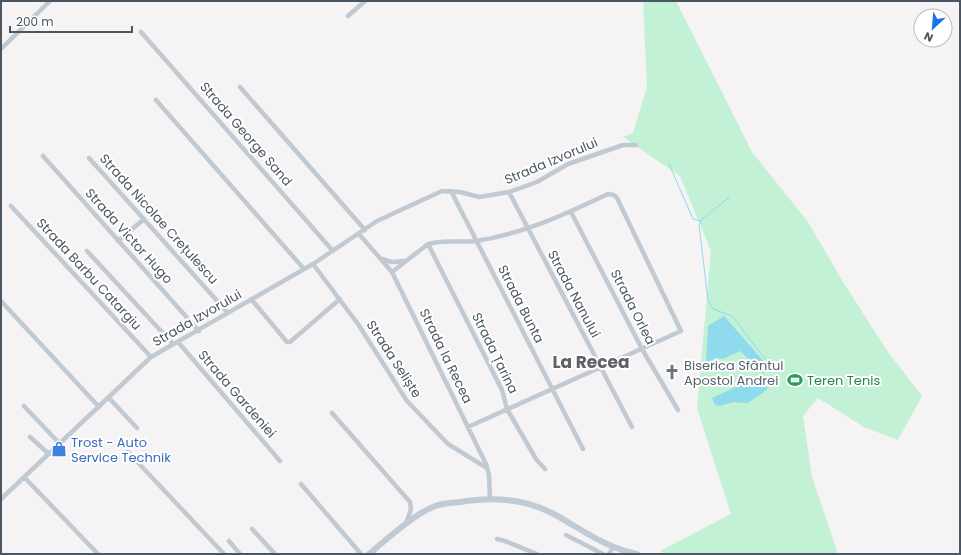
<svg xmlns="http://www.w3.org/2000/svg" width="961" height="555" font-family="Poppins,sans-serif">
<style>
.green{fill:#c3f1d5}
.water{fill:#90daee}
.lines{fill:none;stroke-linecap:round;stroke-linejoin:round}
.stream{stroke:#90daee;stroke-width:1}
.street{stroke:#c1cad2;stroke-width:4.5}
.secondary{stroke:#c1cbd6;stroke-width:6}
.labels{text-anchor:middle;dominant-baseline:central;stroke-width:4;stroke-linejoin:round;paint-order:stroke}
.street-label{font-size:13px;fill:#4a5661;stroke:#fff}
.worship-label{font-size:13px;fill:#5b616d;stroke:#fff;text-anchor:start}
.leisure-label{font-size:13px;fill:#27864d;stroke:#fff;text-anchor:start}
.shop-label{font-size:13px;fill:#366cbe;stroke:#fff;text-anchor:start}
.district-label{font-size:17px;font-weight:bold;fill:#5f6368;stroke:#fff}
</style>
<rect width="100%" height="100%" fill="#f5f3f3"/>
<!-- green -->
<path class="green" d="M643 1H676L752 152 808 222 843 282 888 352 922 396 898 440 864 427 818 398 803 416 812 477 838 554H665L660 551 731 514 697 408 711 251 680 176 623 137 633 133 647 87Z"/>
<!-- water -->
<path class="water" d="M724 316 765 363 760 370 740 351 723 359 716 358 706 363 708 326Z
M759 376 768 389 748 403 733 402 720 406 715 405 712 398Z"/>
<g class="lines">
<!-- stream -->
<path class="stream" d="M669 164 693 219 700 221
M730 197 703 218 699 225 708 300 713 309 732 316 769 364 767 369 759 376"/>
<!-- street -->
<path class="street" d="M348 16 365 1
M141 32 333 251
M1 49 50 1
M240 87 365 230
M156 100 304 269
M43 156 199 331
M89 158 228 313
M451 191 583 449
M509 192 632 427
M11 206 151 357
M571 212 642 349 678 410
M359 234 392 272 486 464 489 475 490 499
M118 241 144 219
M428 244 502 390 507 409 536 459 545 469
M87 251 173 344
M382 259 392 262 404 261
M313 264 358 324 407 401 448 444 487 468
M392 272 428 244C444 239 460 243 476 241 523 234 566 214 608 194L614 195 617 198 681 331 468 427
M251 299 287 342H290L340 299
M1 301 99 407
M178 342 280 461
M109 398 137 428
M24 406 60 444
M332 413 410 502 411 509 406 524
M30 437 49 454
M128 452 224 554
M24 477 98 554
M301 484 361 554
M1 499 151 357 313 264 377 221 442 191 460 192 479 197 509 192 537 182 568 164 623 145H636
M252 529 275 554
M566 535 603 554
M497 539 505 541 537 554
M229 541 240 554
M609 554 613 547"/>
<!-- secondary -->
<path class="secondary" d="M369 554C386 540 413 515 433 507 441 503 451 503 460 502 492 497 522 498 552 513 580 528 605 548 637 554"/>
</g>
<!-- icons -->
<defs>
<g id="church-bare" transform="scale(1.2)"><path d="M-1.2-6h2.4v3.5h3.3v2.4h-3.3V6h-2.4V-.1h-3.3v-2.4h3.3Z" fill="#6b7280" stroke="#fff" stroke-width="2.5" paint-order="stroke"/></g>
<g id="stadium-bare" transform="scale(1.2)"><path d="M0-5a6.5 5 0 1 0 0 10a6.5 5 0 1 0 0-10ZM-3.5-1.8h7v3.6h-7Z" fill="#2e9e5b" stroke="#fff" stroke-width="2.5" paint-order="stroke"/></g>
<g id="shop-bare" transform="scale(1.2)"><path d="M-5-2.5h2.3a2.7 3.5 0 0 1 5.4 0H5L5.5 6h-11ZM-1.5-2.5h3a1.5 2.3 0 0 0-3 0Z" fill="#3f7fe0" stroke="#fff" stroke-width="2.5" paint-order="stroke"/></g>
</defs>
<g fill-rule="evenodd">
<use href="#church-bare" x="672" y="372"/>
<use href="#stadium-bare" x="795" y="380"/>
<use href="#shop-bare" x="59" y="449"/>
</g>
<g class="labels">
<!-- street labels -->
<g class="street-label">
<text transform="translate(246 134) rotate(49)">Strada George Sand</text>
<text transform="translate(551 161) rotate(-23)">Strada Izvorului</text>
<text transform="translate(159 219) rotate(48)">Strada Nicolae Crețulescu</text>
<text transform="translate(129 236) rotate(48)">Strada Victor Hugo</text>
<text transform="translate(89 274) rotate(47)">Strada Barbu Catargiu</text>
<text transform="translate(574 294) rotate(62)">Strada Nanului</text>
<text transform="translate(521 304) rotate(63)">Strada Bunta</text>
<text transform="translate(633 307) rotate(63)">Strada Orlea</text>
<text transform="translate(197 318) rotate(-30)">Strada Izvorului</text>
<text transform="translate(495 353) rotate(64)">Strada Țarina</text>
<text transform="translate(446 356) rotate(64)">Strada la Recea</text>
<text transform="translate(394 359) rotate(57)">Strada Seliște</text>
<text transform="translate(237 394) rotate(49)">Strada Gardeniei</text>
</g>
<!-- worship labels -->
<g class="worship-label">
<text x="684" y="365">Biserica Sfântul<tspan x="684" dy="15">Apostol Andrei</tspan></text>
</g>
<!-- leisure labels -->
<g class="leisure-label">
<text x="807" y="380">Teren Tenis</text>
</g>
<!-- shop labels -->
<g class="shop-label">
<text x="71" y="442">Trost - Auto<tspan x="71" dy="15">Service Technik</tspan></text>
</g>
<!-- district labels -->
<g class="district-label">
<text x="591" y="362">La Recea</text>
</g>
</g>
<!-- border -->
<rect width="961" height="555" fill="none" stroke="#4a5661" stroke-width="4"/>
<!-- north arrow -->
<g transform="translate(933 28) rotate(206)"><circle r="19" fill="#ffffff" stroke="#b7bbc0"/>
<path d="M0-3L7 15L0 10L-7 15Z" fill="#1a73e8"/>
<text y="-6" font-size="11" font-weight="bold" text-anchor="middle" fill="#4a5661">N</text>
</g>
<!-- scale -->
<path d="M10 26v6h122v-6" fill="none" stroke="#4a5661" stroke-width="2"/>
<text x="16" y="26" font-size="12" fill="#4a5661" stroke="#ffffff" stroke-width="3" paint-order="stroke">200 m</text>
</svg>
